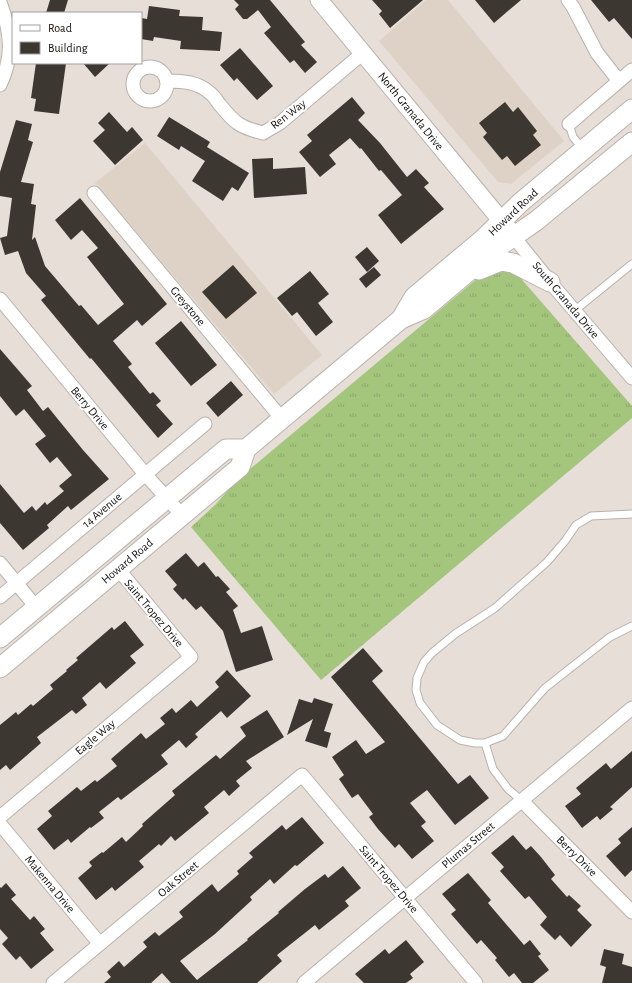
<svg xmlns="http://www.w3.org/2000/svg" width="632" height="983" font-family="'Alegreya Sans',sans-serif">
<style>
.built{fill:#ded1c5}
.grass{fill:url(#grass-tufts)}
.building{fill:#3d3732}
.lines{fill:none;stroke-linecap:round;stroke-linejoin:round}
.service-casing{stroke:#b9b2ac;stroke-width:9}
.minor-casing{stroke:#b9b2ac;stroke-width:15}
.tertiary-casing{stroke:#b9b2ac;stroke-width:19}
.secondary-casing{stroke:#b9b2ac;stroke-width:21}
.service{stroke:#fff;stroke-width:7}
.minor{stroke:#fff;stroke-width:13}
.tertiary{stroke:#fff;stroke-width:17}
.secondary{stroke:#fff;stroke-width:19}
.labels{text-anchor:middle;dominant-baseline:central;stroke-width:4;stroke-linejoin:round;paint-order:stroke}
.street-label{font-size:12px;fill:#13100e;stroke:#fff}
</style>
<defs>
<pattern id="grass-tufts" width="24" height="20" patternUnits="userSpaceOnUse"><rect width="24" height="20" fill="#a3c57c"/><path d="M3 7l-1-3M5 7V3M7 7l1-3M15 17l-1-3M17 17v-4M19 17l1-3" fill="none" stroke="#8ba86a"/></pattern>
</defs>
<rect width="100%" height="100%" fill="#e6ded7"/>
<!-- built -->
<path class="built" d="M426 0H448L564 141 511 184 498 182 379 41Z
M145 143 322 355 274 394 95 183Z"/>
<!-- grass -->
<path class="grass" d="M505 269 517 274 632 406V418L321 680 191 527 216 504 237 480 478 278Z"/>
<!-- building -->
<path class="building" d="M50 0H68L64 13H46Z
M234 0H270L305 42 301 45 317 62 305 73 294 60 290 63 264 33 271 27 258 10 247 19H243L235 9 239 5Z
M372 0H423L390 28 379 14 382 11Z
M475 0H521L494 23Z
M591 0H632V39L614 18 609 22Z
M149 6 180 10 179 16 203 17 202 30 222 32 220 51 180 49 181 41 154 37 153 41 141 39V18L147 19Z
M240 48 273 86 257 100 237 78 234 81 220 65Z
M36 63H66L59 114 34 111 36 99 31 98Z
M83 63H110L95 77Z
M352 97 365 113 358 120 380 143 407 177 416 169 429 183 424 187 444 209 401 244 378 215 402 195 381 170 379 171 361 148 360 149 350 138 329 155 336 164 320 177 299 152 312 141 307 135Z
M505 102 513 112 518 107 537 131 533 135 541 145 515 166 507 156 502 160 483 137 487 133 479 123Z
M109 112 127 132 132 127 143 140 115 165 93 141 105 130 98 123Z
M169 117 210 142 207 147 249 173 238 191 232 187 223 201 192 181 205 161 181 146 179 150 157 136Z
M16 120 32 124 28 140 33 142 21 182 34 184 31 204 36 205 32 240 35 237 45 266 79 306 81 305 98 325 124 304 87 257 98 248 82 230 71 240 55 220 80 198 167 304 142 326 137 320 113 341 132 364 128 367 150 394 153 392 161 401 156 405 173 424 158 438 91 358 90 359 41 300 46 296 26 273 18 251 5 255 0 238 7 236 12 198 0 196V172Z
M273 158V169L305 167 307 194 254 198 252 159Z
M367 247 379 261 367 272 355 257Z
M233 265 257 293 226 319 202 292Z
M374 267 381 275 366 288 359 279Z
M310 271 329 294 318 303 333 322 316 336 297 312 292 316 277 298Z
M181 321 217 365 191 386 155 343Z
M0 349 32 386 27 390 43 411 48 407 83 450 109 479 71 510 68 506 47 525 49 528 23 550 0 523V484L24 513 32 506 36 511 45 502 47 505 64 491 59 486 72 475 57 457 50 463 35 444 46 436 24 409 16 416 0 396Z
M231 381 243 395 218 417 206 403Z
M186 553 198 567 204 562 216 577 218 576 230 589 226 592 238 606 233 610 241 633 262 626 273 660 236 672 223 631 201 606 196 610 185 598 183 600 173 589 177 585 165 571Z
M125 621 144 645 130 656 136 663 106 689 100 682 82 698 87 705 76 714 72 710 37 737 41 743 10 770 6 765 0 770V725L16 712 18 715 31 704 33 706 53 689 50 685 67 671 66 670 78 660 76 658 112 627 114 630Z
M363 648 383 671 372 681 458 784 470 775 489 798 455 825 427 790 410 803 426 822 421 826 434 841 412 859 399 844 395 848 378 829 369 817 373 814 358 794 352 798 339 779 344 775 332 757 356 740 366 754 385 742 331 677Z
M227 670 251 696 227 718 221 711 195 734 198 737 186 748 179 740 161 755 168 764 121 800 118 797 99 812 104 818 91 828 90 827 71 843 68 839 54 850 37 829 52 816 48 811 77 787 81 791 95 780 97 782 117 766 111 759 141 733 146 739 165 724 160 718 172 708 176 713 191 700 197 707 219 687 215 682Z
M314 698 333 704 324 731 331 733 327 748 305 741 313 719 287 735 299 699 312 703Z
M267 710 284 737 246 761 252 768 236 781 240 786 229 796 224 790 204 807 209 813 175 841 171 836 161 846 159 844 139 861 144 867 115 891 112 887 96 900 78 878 92 866 89 862 102 852 103 853 122 837 126 842 143 826 142 824 175 795 172 791 216 755 220 759 246 736 240 727Z
M632 751V787L610 807 613 809 600 820 597 816 582 828 565 806 581 794 576 788 606 763 611 769Z
M302 817 324 843 297 866 295 865 274 884 270 879 250 897 252 900 215 934 180 961 197 980 248 940 247 939 279 913 278 912 305 889 325 874 328 878 343 866 361 888 345 901 349 906 319 930 315 925 277 955 282 961 257 983H171L162 973 151 983H104L111 977 107 972 119 961 124 967 147 947 143 942 155 932 159 936 183 917 179 912 212 884 218 892 239 874 237 871 253 857 249 853 282 825 286 830Z
M632 827V870L625 877 606 856 621 843 618 839Z
M513 835 526 850 531 846 541 857 555 875 551 879 567 897 569 895 581 906 577 910 592 925 571 947 560 935 555 940 540 925 547 917 529 896 525 899 500 871 504 867 491 853Z
M468 873 491 900 488 903 524 945 530 940 541 954 538 956 549 970 533 983H522L514 973 509 977 495 960 497 958 481 940 477 944 451 914 456 910 442 894Z
M6 883 16 895 11 899 30 920 34 916 45 929 40 933 54 950 31 969 20 956 16 960 2 944 8 938 0 929V887L1 888Z
M406 940 424 962 410 974 413 978 406 983H364L355 974 385 949 389 954Z
M604 949 624 954 622 964 632 967V983H602L606 967 600 965Z"/>
<g class="lines">
<!-- service casing -->
<g class="service-casing">
<path id="service" d="M569 124 573 137 583 149
M574 311 632 264
M632 514 591 516 576 525 565 541 547 562 495 608 455 634 432 653 424 662 417 678 416 690 420 703 437 725 460 740 475 743H485L503 736 545 688 610 637 632 626
M485 743 493 769 508 789 521 800"/>
</g>
<!-- minor casing -->
<g class="minor-casing">
<path id="minor" d="M568 0 573 7 597 53 619 81
M0 2C11 32 14 56 0 85
M133 84a17 17 0 1 1 34 0a17 17 0 1 1-34 0Z
M167 81C183 81 198 82 210 93 214 96 217 101 220 105 235 123 239 127 263 133L280 123 363 53
M569 124 632 70
M94 193 282 419
M513 236 550 282 632 378
M0 299 145 474 182 515
M0 563 36 607
M0 597 205 424
M521 800 632 912
M0 817 191 657 118 569
M0 824 100 944
M53 983 302 775 476 983
M304 983 632 708"/>
</g>
<!-- tertiary casing -->
<g class="tertiary-casing">
<path id="tertiary" d="M319 0 510 231"/>
</g>
<!-- secondary casing -->
<g class="secondary-casing">
<path id="secondary" d="M479 270 501 261 513 263 550 282
M401 319 414 297 483 239 520 203 632 109
M0 638 226 449H246
M0 668 240 467 246 449 401 319 424 309 494 250 536 221 632 142"/>
</g>
<!-- service -->
<use href="#service" class="service"/>
<!-- minor -->
<use href="#minor" class="minor"/>
<!-- tertiary -->
<use href="#tertiary" class="tertiary"/>
<!-- secondary -->
<use href="#secondary" class="secondary"/>
</g>
<g class="labels">
<!-- street labels -->
<g class="street-label">
<text transform="translate(411 111) rotate(51)">North Granada Drive</text>
<text transform="translate(288 114) rotate(-37)">Ren Way</text>
<text transform="translate(513 212) rotate(-43)">Howard Road</text>
<text transform="translate(566 300) rotate(50)">South Granada Drive</text>
<text transform="translate(188 306) rotate(50)">Greystone</text>
<text transform="translate(90 408) rotate(50)">Berry Drive</text>
<text transform="translate(102 510) rotate(-40)">14 Avenue</text>
<text transform="translate(127 561) rotate(-40)">Howard Road</text>
<text transform="translate(154 613) rotate(50)">Saint Tropez Drive</text>
<text transform="translate(95 737) rotate(-40)">Eagle Way</text>
<text transform="translate(468 845) rotate(-40)">Plumas Street</text>
<text transform="translate(577 856) rotate(45)">Berry Drive</text>
<text transform="translate(178 879) rotate(-40)">Oak Street</text>
<text transform="translate(389 879) rotate(50)">Saint Tropez Drive</text>
<text transform="translate(50 884) rotate(50)">Makenna Drive</text>
</g>
</g>
<!-- legend -->
<rect x="12" y="12" width="130" height="52" fill="#ffffff" stroke="#a19f9f"/>
<rect x="20" y="25" width="20" height="6" fill="#ffffff" stroke="#a19f9f"/>
<text x="48" y="32" font-size="12" fill="#13100e">Road</text>
<rect x="20" y="42" width="20" height="12" fill="#3d3732" stroke="#a19f9f"/>
<text x="48" y="52" font-size="12" fill="#13100e">Building</text>
</svg>
